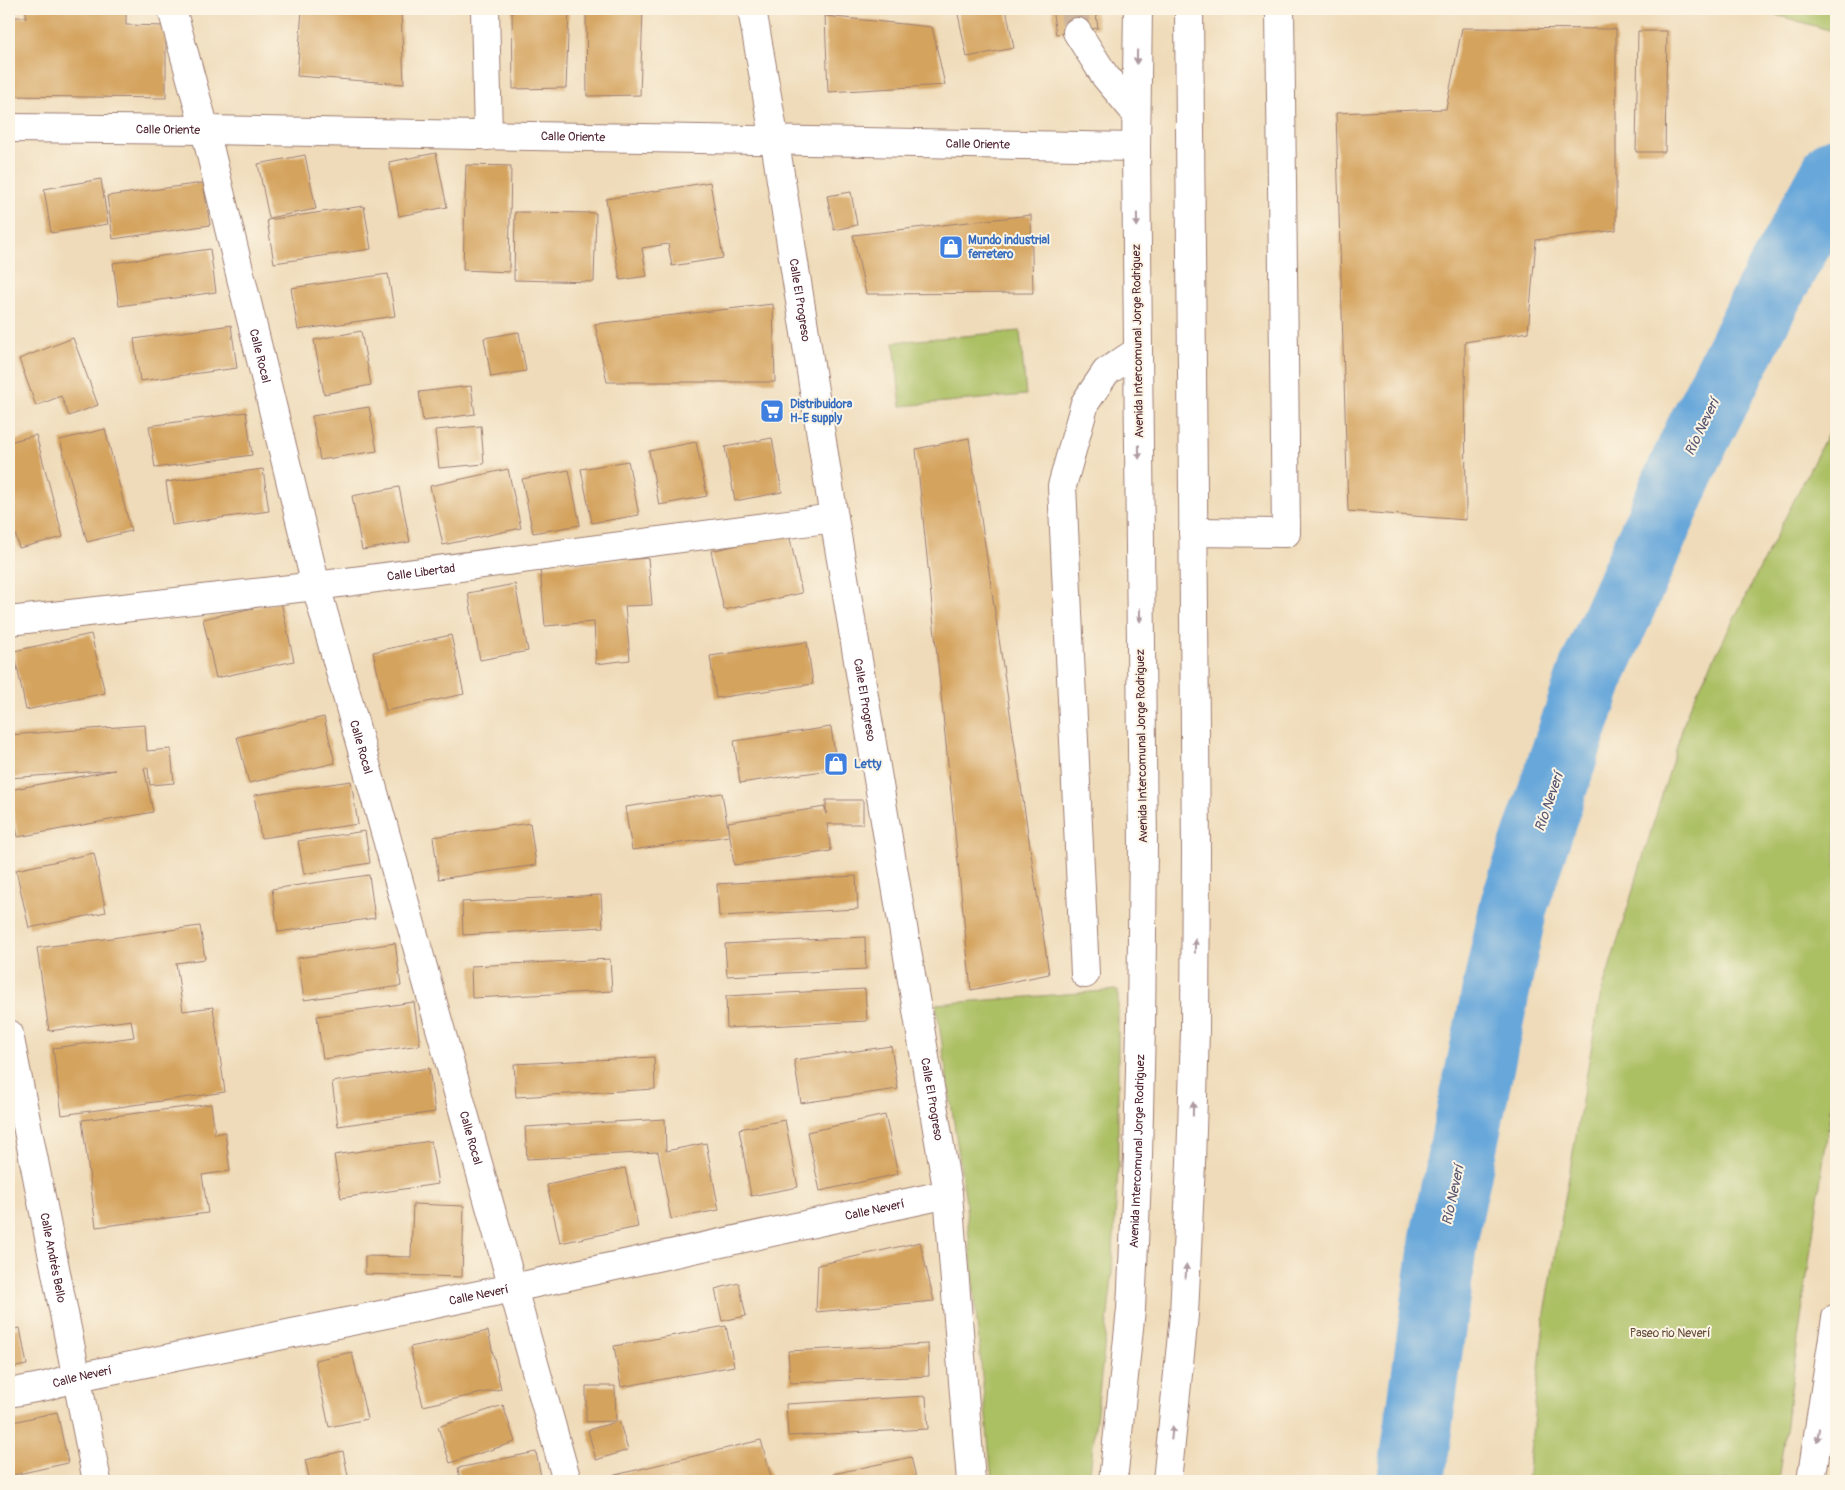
<svg xmlns="http://www.w3.org/2000/svg" width="1845" height="1490" font-family="Pangolin,sans-serif">
<style>
.green{fill:#abbf63;stroke:#7a6f47}
.lines{fill:none;stroke-linecap:round;stroke-linejoin:round}
.river{stroke:#67a7da;stroke-width:68}
.building{fill:#d4a35d}
.minor-tunnel{stroke:#ceb59d;stroke-width:28;stroke-dasharray:28 14;stroke-linecap:butt}
.minor-casing{stroke:#9c7d72;stroke-width:30}
.major-casing{stroke:#9c7d72;stroke-width:30}
.minor{stroke:#fff;stroke-width:28}
.major{stroke:#fff;stroke-width:28}
.oneway{fill:#ae9aa0}
.labels{text-anchor:middle;dominant-baseline:central;stroke-width:4;stroke-linejoin:round;paint-order:stroke}
.street-label{font-size:12px;fill:#4a1f2b;stroke:#fcf5e5}
.shop-label{font-size:12px;font-weight:bold;fill:#366cbe;stroke:#fcf5e5;text-anchor:start}
.park-label{font-size:12px;fill:#674f3c;stroke:#fcf5e5}
.water-label{font-size:14px;font-style:italic;fill:#565571;stroke:#fcf5e5}
</style>
<rect width="100%" height="100%" fill="#fcf5e5"/>
<filter id="ink" filterUnits="userSpaceOnUse"><feTurbulence type="fractalNoise" baseFrequency=".02" numOctaves="2"/><feDisplacementMap in="SourceGraphic" scale="10" xChannelSelector="R" yChannelSelector="G"/><feConvolveMatrix kernelMatrix="1 2 1 2 8 2 1 2 1" color-interpolation-filters="sRGB"/></filter>
<filter id="wash" filterUnits="userSpaceOnUse"><feTurbulence type="fractalNoise" baseFrequency=".0096" numOctaves="4" result="noise"/><feDisplacementMap in="SourceGraphic" scale="20" xChannelSelector="R" yChannelSelector="G"/><feGaussianBlur stdDeviation="1.12" result="paint"/><feColorMatrix in="noise" values="0 0 0 0 0 0 0 0 0 0 0 0 0 0 0 0 0 1.4 0 .05"/><feComposite in="paint" operator="in"/></filter>
<g filter="url(#wash)">
<rect width="100%" height="100%" fill="#efdbb9"/>
<!-- green -->
<path class="green" d="M1755 9H1836V32Z
M1020 331 1026 395 901 406 894 342Z
M1836 417V1072L1778 1481H1527L1545 1313 1600 998 1688 710Z
M1118 990V1169L1111 1288 1089 1481H992L965 1196 936 1004Z"/>
<g class="lines">
<!-- river -->
<path class="river" d="M1411 1481 1444 1238 1514 905 1592 672 1696 438 1767 297 1836 171"/>
</g>
<g id="blocks">
<!-- building -->
<path class="building" d="M26 9H126V25L166 26V98L9 96V17H26Z
M302 9H401L404 84 297 76Z
M512 9H569L566 88 513 89Z
M586 9H643L640 95 587 96Z
M957 9H1006L1014 48 967 57Z
M1052 9H1095L1098 28 1056 34Z
M825 16 932 27 945 85 828 92Z
M1462 28 1616 29V230L1536 240 1528 332 1465 342 1466 520 1348 511 1336 113 1446 109Z
M1638 31H1667L1665 152H1636Z
M436 153 447 207 399 216 389 162Z
M305 155 316 209 269 218 258 164Z
M466 165 511 166 509 272 463 270Z
M101 179 108 224 51 233 44 189Z
M710 182 723 258 672 266 668 244 642 248 647 276 620 280 606 199Z
M203 183 210 225 113 239 107 196Z
M851 192 857 225 834 230 827 196Z
M364 206 371 249 274 263 267 220Z
M515 212 596 213 594 282 514 280Z
M1031 215 1033 293 866 294 853 235Z
M210 249 216 292 119 306 113 263Z
M388 274 395 316 298 330 291 288Z
M773 304 775 382H607L595 324Z
M231 325 237 368 140 381 134 339Z
M361 331 371 385 324 394 314 340Z
M519 332 526 371 491 377 484 338Z
M73 338 98 405 69 416 61 396 36 406 19 359Z
M471 386 475 414 423 421 419 392Z
M369 407 377 451 320 460 312 416Z
M246 412 252 455 155 468 149 426Z
M481 426 484 464 439 468 435 430Z
M105 429 131 531 87 542 60 440Z
M36 435 63 537 19 548 9 511V442Z
M772 438 782 492 735 501 725 447Z
M969 438 1049 974 971 990 916 449Z
M696 442 707 496 659 505 649 451Z
M628 461 639 515 592 523 581 469Z
M263 469 269 511 172 525 166 482Z
M508 469 521 528 443 545 430 486Z
M569 470 580 525 533 533 522 479Z
M399 487 410 542 362 550 352 496Z
M789 534 802 593 724 610 711 551Z
M648 558 652 605 625 606 630 660 596 664 594 622 545 626 540 567Z
M515 584 528 651 480 660 468 593Z
M281 602 294 661 216 678 203 619Z
M91 634 105 693 26 710 14 651Z
M451 635 464 694 386 711 373 652Z
M807 642 813 684 716 698 710 656Z
M324 717 335 763 249 783 237 737Z
M145 725 147 751 171 749 174 783 150 785 148 768H144L153 812 18 837 9 790 115 770 9 778V735Z
M831 727 837 769 740 783 734 741Z
M351 781 358 824 261 838 254 795Z
M722 793 729 836 632 850 625 807Z
M826 800H863V824H827L831 851 734 865 728 822 825 807 826 814Z
M530 823 536 865 439 879 433 837Z
M365 831 370 863 304 874 298 841Z
M94 853 106 912 29 928 16 870Z
M369 875 375 918 278 932 272 889Z
M856 876 858 909 719 916 717 884Z
M601 895 603 927 463 935 462 902Z
M200 926 205 959 176 963 183 1011 213 1007 225 1092 62 1115 53 1048 134 1037 131 1020 49 1031 37 948Z
M865 937 866 969 727 976 725 944Z
M395 943 401 986 304 1000 298 958Z
M610 959 612 991 472 998 471 966Z
M865 989 867 1021 727 1028 726 996Z
M414 1002 420 1045 323 1059 317 1016Z
M891 1046 898 1089 801 1103 794 1060Z
M654 1057 655 1089 516 1097 514 1064Z
M429 1068 435 1112 338 1126 332 1082Z
M211 1104 215 1134 225 1132 230 1171 202 1175 208 1213 96 1227 82 1120Z
M885 1115 898 1174 820 1191 807 1132Z
M665 1119 666 1151 706 1143 719 1210 671 1219 658 1152 527 1159 525 1127Z
M785 1120 798 1187 751 1196 739 1129Z
M431 1141 438 1184 341 1198 334 1155Z
M625 1168 638 1227 560 1243 547 1185Z
M413 1204 464 1206 462 1277 365 1274V1256L411 1257Z
M920 1242 934 1301 816 1312 818 1265Z
M9 1273H11L14 1305 9 1306Z
M739 1283 746 1316 722 1321 715 1289Z
M726 1326 734 1366 621 1387 614 1346Z
M20 1328 27 1365 9 1368V1330Z
M488 1331 501 1389 423 1406 410 1347Z
M928 1344 929 1376 790 1383 788 1351Z
M352 1352 367 1419 329 1427 315 1360Z
M586 1386H615L616 1421 586 1422Z
M926 1396 928 1429 788 1436 786 1404Z
M503 1405 515 1442 450 1463 438 1427Z
M57 1412 68 1463 9 1476V1423Z
M619 1421 628 1450 596 1460 588 1430Z
M761 1440 772 1481H612L611 1476Z
M343 1451 349 1481H310L305 1460Z
M536 1452 542 1481H460L458 1468Z
M911 1457 917 1481H835L833 1474Z"/>
</g>
</g>
<g filter="url(#ink)">
<use href="#blocks" fill-opacity="0" stroke="#9c7d72" stroke-width="1"/>
<g class="lines">
<!-- minor-tunnel -->
<path class="minor-tunnel" d="M1074 9 1077 32"/>
<!-- minor casing -->
<g class="minor-casing">
<g id="minor">
<path id="s1" d="M172 9 205 130 316 586 567 1481"/>
<path d="M485 9 488 136"/>
<path id="s2" d="M752 9 775 142 834 518 948 1194 971 1481"/>
<path d="M1077 32 1105 76 1136 113"/>
<path id="s3" d="M9 128 205 130 1136 147"/>
<path d="M1193 532 1286 533 1280 9"/>
<path id="s4" d="M9 621 316 586 834 518"/>
<path d="M1085 974 1062 486 1085 403 1106 372 1138 351"/>
<path id="s5" d="M9 1034 97 1481"/>
<path id="s6" d="M9 1393 46 1386 77 1377 513 1288 948 1194"/>
<path d="M1811 1481 1836 1318"/>
</g>
</g>
<!-- major casing -->
<g class="major-casing">
<g id="major">
<path id="s7" d="M1113 1481 1131 1309 1138 1156 1141 1024 1143 846 1136 147 1138 9"/>
<path d="M1167 1481 1184 1315 1191 1163 1195 1030 1196 852 1189 9"/>
</g>
</g>
<!-- minor -->
<use href="#minor" class="minor"/>
<!-- major -->
<use href="#major" class="major"/>
</g>
<!-- one-way arrows -->
<defs><path id="oneway-solid" d="M-6-.8H1V-3.2L6.5 0L1 3.2V.8H-6Z" transform="scale(1.25)"/></defs>
<g class="oneway">
<use href="#oneway-solid" transform="translate(1137 57) rotate(91)"/>
<use href="#oneway-solid" transform="translate(1137 220) rotate(89)"/>
<use href="#oneway-solid" transform="translate(1139 452) rotate(89)"/>
<use href="#oneway-solid" transform="translate(1140 615) rotate(89)"/>
<use href="#oneway-solid" transform="translate(1195 946) rotate(-89)"/>
<use href="#oneway-solid" transform="translate(1193 1109) rotate(-89)"/>
<use href="#oneway-solid" transform="translate(1186 1271) rotate(-87)"/>
<use href="#oneway-solid" transform="translate(1172 1433) rotate(-84)"/>
<use href="#oneway-solid" transform="translate(1818 1435) rotate(99)"/>
</g>
</g>
<!-- icons -->
<defs>
<g id="shop-square" transform="scale(1.25)"><rect x="-9" y="-9" width="18" height="18" rx="4" fill="#3f7fe0" stroke="#fcf5e5"/><path d="M-5-2.5h2.3a2.7 3.5 0 0 1 5.4 0H5L5.5 6h-11ZM-1.5-2.5h3a1.5 2.3 0 0 0-3 0Z" fill="#fff"/></g>
<g id="supermarket-square" transform="scale(1.25)"><rect x="-9" y="-9" width="18" height="18" rx="4" fill="#3f7fe0" stroke="#fcf5e5"/><path d="M-6-5.5h2.5l.6 2H6L4.5 2H-2.5L-4.4-4H-6ZM-1.5 3.2a1.3 1.3 0 1 0 .1 0ZM3 3.2a1.3 1.3 0 1 0 .1 0Z" fill="#fff"/></g>
</defs>
<g fill-rule="evenodd">
<use href="#shop-square" x="951" y="247"/>
<use href="#supermarket-square" x="772" y="411"/>
<use href="#shop-square" x="836" y="764"/>
</g>
<g class="labels">
<!-- street labels -->
<g class="street-label">
<text stroke="none"><textPath href="#s3" startOffset="159">Calle Oriente</textPath></text>
<text stroke="none"><textPath href="#s3" startOffset="564">Calle Oriente</textPath></text>
<text stroke="none"><textPath href="#s3" startOffset="969">Calle Oriente</textPath></text>
<text stroke="none"><textPath href="#s2" startOffset="295">Calle El Progreso</textPath></text>
<text transform="translate(1138 341) rotate(-91)">Avenida Intercomunal Jorge Rodriguez</text>
<text stroke="none"><textPath href="#s1" startOffset="358">Calle Rocal</textPath></text>
<text stroke="none"><textPath href="#s4" startOffset="415">Calle Libertad</textPath></text>
<text stroke="none"><textPath href="#s2" startOffset="700">Calle El Progreso</textPath></text>
<text transform="translate(1142 746) rotate(-91)">Avenida Intercomunal Jorge Rodriguez</text>
<text stroke="none"><textPath href="#s1" startOffset="762">Calle Rocal</textPath></text>
<text stroke="none"><textPath href="#s2" startOffset="1105">Calle El Progreso</textPath></text>
<text stroke="none"><textPath href="#s1" startOffset="1168">Calle Rocal</textPath></text>
<text stroke="none"><textPath href="#s7" startOffset="331">Avenida Intercomunal Jorge Rodriguez</textPath></text>
<text stroke="none"><textPath href="#s6" startOffset="885">Calle Neverí</textPath></text>
<text stroke="none"><textPath href="#s5" startOffset="228">Calle Andrés Bello</textPath></text>
<text stroke="none"><textPath href="#s6" startOffset="480">Calle Neverí</textPath></text>
<text stroke="none"><textPath href="#s6" startOffset="75">Calle Neverí</textPath></text>
</g>
<!-- shop labels -->
<g class="shop-label">
<text x="968" y="240">Mundo industrial<tspan x="968" dy="14">ferretero</tspan></text>
<text x="790" y="404">Distribuidora<tspan x="790" dy="14">H-E supply</tspan></text>
<text x="854" y="764">Letty</text>
</g>
<!-- park labels -->
<g class="park-label">
<text x="1670" y="1333">Paseo rio Neverí</text>
</g>
<!-- water labels -->
<g class="water-label">
<text transform="translate(1702 427) rotate(-64)">Río Neverí</text>
<text transform="translate(1549 802) rotate(-71)">Río Neverí</text>
<text transform="translate(1453 1195) rotate(-78)">Río Neverí</text>
</g>
</g>
<!-- margin -->
<rect width="1845" height="1490" fill="none" stroke="#fcf5e5" stroke-width="30"/>
</svg>
